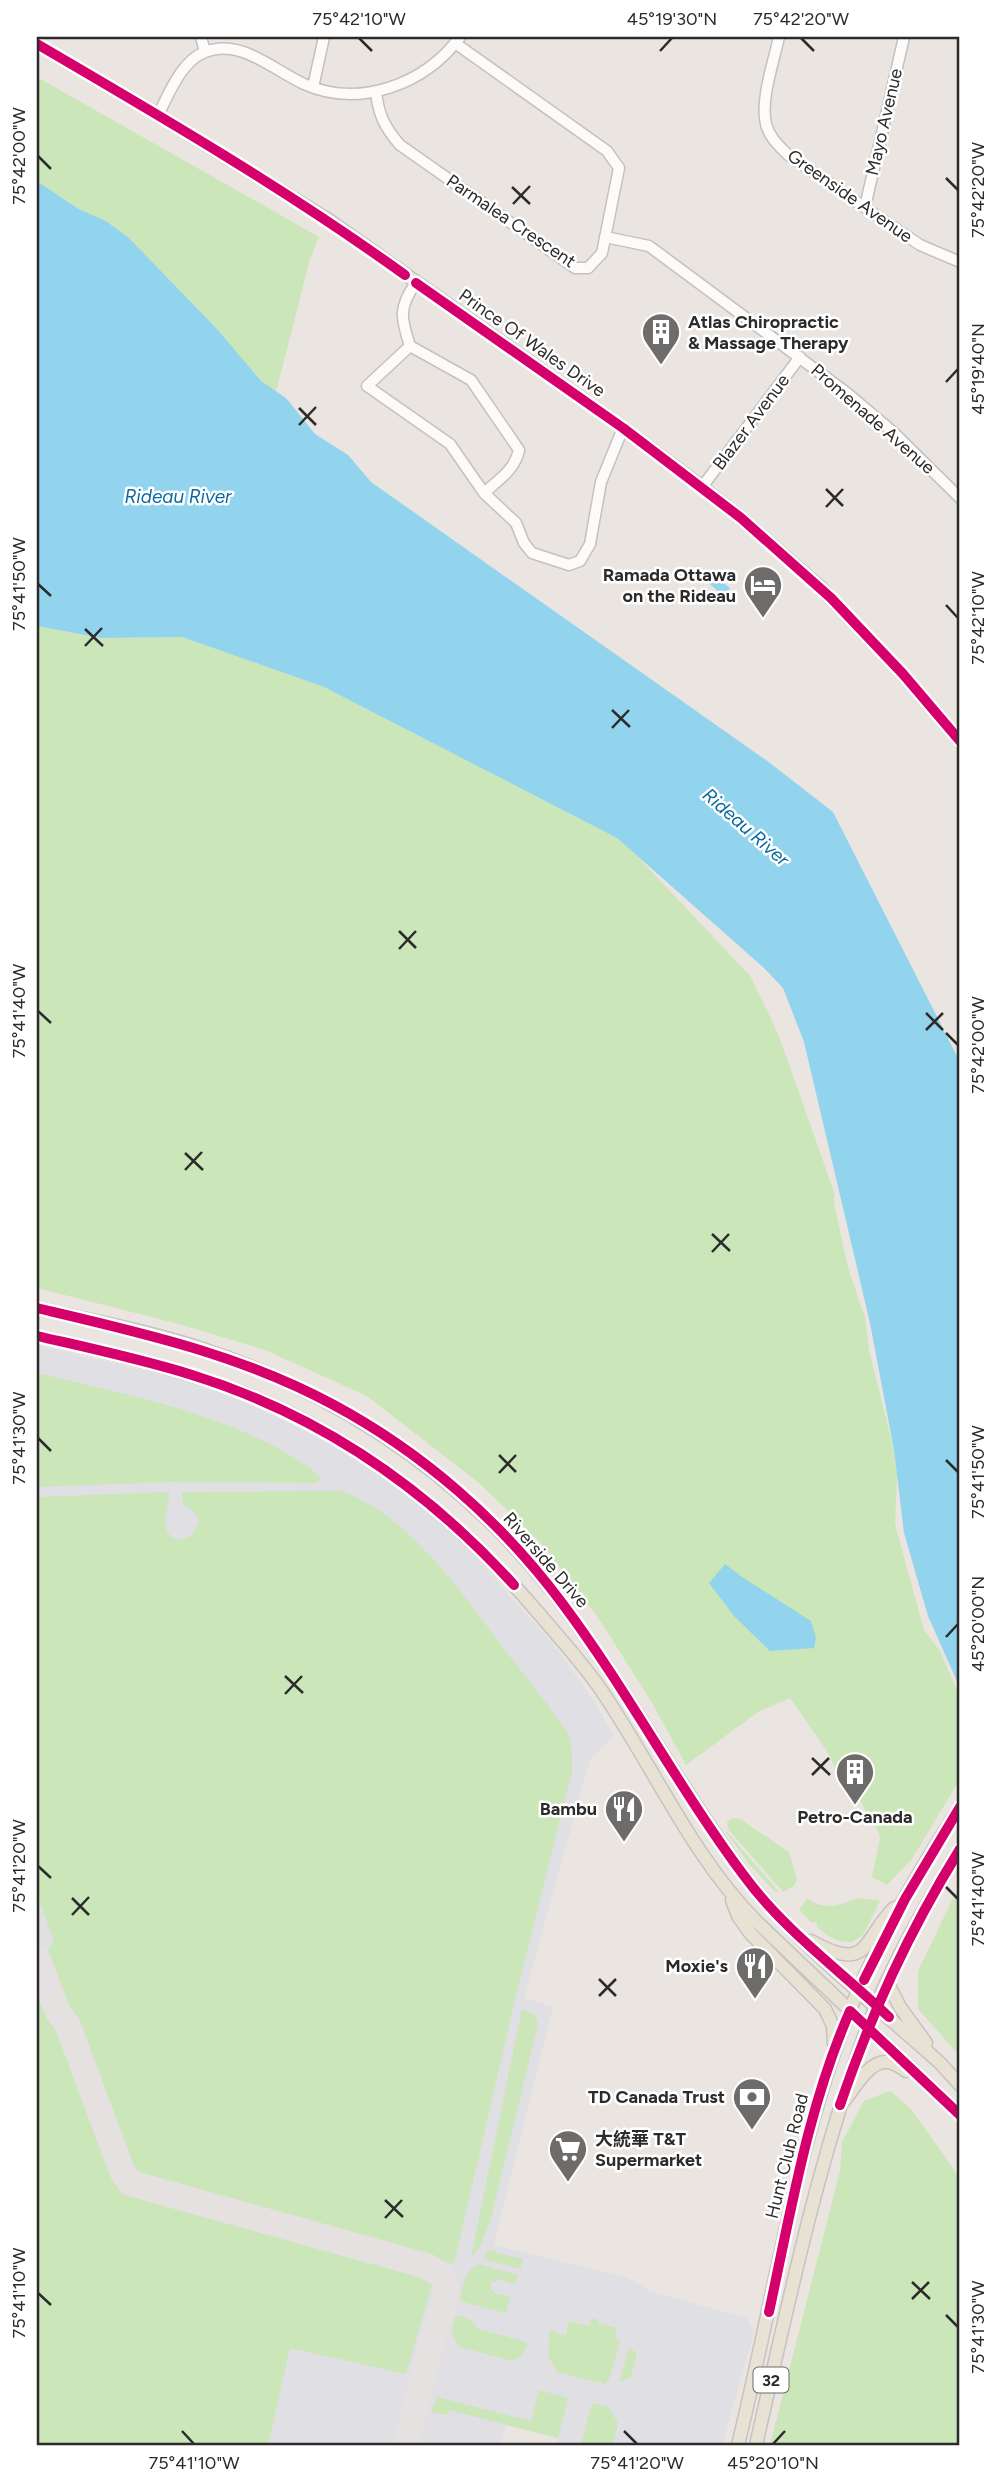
<svg xmlns="http://www.w3.org/2000/svg" width="997" height="2482" font-family="Figtree,'Noto Sans SC',sans-serif">
<style>
.airport{fill:#e0dfe3}
.green{fill:#cbe6b8}
.water{fill:#92d4ed}
.lines{fill:none;stroke-linecap:round;stroke-linejoin:round}
.taxiway{stroke:#e4e1e0;stroke-width:26}
.minor-casing{stroke:#c3c1c1;stroke-width:13}
.major-casing{stroke:#c5c3c1;stroke-width:15}
.minor{stroke:#fcfbfa;stroke-width:10}
.major{stroke:#e7e2d3;stroke-width:12}
.cycleway-casing{stroke:#fff;stroke-width:15}
.cycleway{stroke:#d6006c;stroke-width:10}
.ticks{fill:none;stroke:#2b2b2b;stroke-width:2.5}
.labels{text-anchor:middle;dominant-baseline:central;stroke-width:5;stroke-linejoin:round;paint-order:stroke}
.shield{fill:#fff;stroke:#6b6b6b;stroke-width:2}
.shield-label{font-size:16px;font-weight:bold;fill:#2b2b2b}
.street-label{font-size:18px;fill:#2b2b2b;stroke:#fff}
.poi-label{font-size:18px;font-weight:bold;fill:#2b2b2b;stroke:#fff;text-anchor:end}
.water-label{font-size:19px;font-style:italic;fill:#096aa1;stroke:#fff}
.neatline{fill:none;stroke:#2b2b2b;stroke-width:2.5}
.ticks-label{font-size:18px;text-anchor:middle;fill:#2b2b2b}
</style>
<rect width="100%" height="100%" fill="#eae5e0"/>
<!-- airport -->
<path class="airport" d="M37 1345 194 1383 240 1399 334 1445 399 1488 439 1521 470 1551 558 1650 593 1700 614 1736 590 1759 524 1998 553 2007 494 2245 629 2278 649 2291 747 2318 754 2332 722 2445H557L558 2438 506 2425 500 2445H37Z"/>
<!-- green -->
<path class="green" d="M37 77 319 237 310 259 276 392 261 381 217 329 128 237 106 221 77 208 37 181Z
M37 626 101 638 182 637 324 687 617 838 635 854 751 977 779 1036 834 1192V1203L848 1268 865 1317 869 1350 894 1450 897 1475 895 1524 924 1630 940 1651 960 1697V1779L912 1859 887 1885 872 1877 880 1838 879 1833 852 1787 834 1766 827 1751 790 1698 758 1712 686 1765 651 1701 599 1619 543 1545 479 1483 367 1396 265 1350 179 1324 37 1288Z
M37 1373C119 1393 208 1409 283 1451 296 1459 312 1467 321 1479L316 1483 171 1482 37 1487Z
M341 1491C406 1513 461 1591 501 1645 523 1673 545 1701 566 1730 572 1744 573 1756 572 1771L514 2004 454 2264 146 2181 130 2169 48 1950 54 1941 37 1894V1497L169 1492C170 1504 162 1519 167 1531 175 1547 195 1539 199 1521L195 1513 183 1503 182 1492Z
M733 1818 740 1819 789 1852 797 1879 794 1886 783 1892 729 1830 727 1822Z
M726 1832H727L779 1892 774 1891 750 1865Z
M960 1884V2056L918 2009V1971Z
M859 1898 880 1901 863 1935 852 1942C837 1943 827 1936 816 1926L818 1924 815 1921 812 1923 799 1910 807 1899 820 1905 835 1906Z
M37 1978 54 2024 59 2026 121 2188 423 2272 432 2285 406 2374 290 2348 268 2445H37Z
M522 2009 535 2015 538 2024 490 2222 480 2247 471 2257Z
M890 2091 911 2109 960 2178V2445H770L840 2171 842 2142 864 2101Z
M487 2250 523 2259 520 2269 484 2259Z
M479 2264 518 2275 515 2284 497 2279 496 2282 492 2281 490 2289 494 2291V2293L510 2297 506 2313 463 2302 460 2298C463 2284 465 2270 479 2264Z
M460 2316 472 2321 478 2329 523 2341 528 2345 522 2356 512 2361 460 2347 451 2333 455 2317Z
M591 2318 599 2320 598 2323 617 2328 615 2338 620 2341 609 2379 605 2384 557 2372 548 2356 550 2330 566 2336 568 2321 589 2326Z
M629 2348 637 2353 631 2377 619 2383Z
M539 2390 568 2398 558 2438 449 2410 447 2415 431 2412 437 2397 531 2421Z
M592 2403 608 2407 618 2423 613 2445H581Z"/>
<!-- water -->
<path class="water" d="M37 181 77 208 106 221 128 237 217 329 261 381 286 398 315 434 348 455 371 482 770 763 833 812 960 1062V1688L928 1616 904 1533 894 1450 870 1323 804 1042 783 988 765 969 617 838 324 687 182 637 101 638 37 626Z
M711 573 730 588 724 596 705 580Z
M725 1564 742 1577 811 1621 816 1638 814 1648 770 1651 734 1616 709 1583Z"/>
<g class="lines">
<!-- taxiway -->
<path class="taxiway" d="M37 1958 58 2012 68 2026 122 2171 130 2183 427 2266 442 2276 446 2286V2297L434 2334 406 2445"/>
<!-- minor casing -->
<g class="minor-casing">
<path id="minor" d="M201 37 205 52
M779 37C774 61 760 100 766 124 769 137 779 146 788 155L920 245 960 262
M313 87 324 37
M376 91C378 114 385 128 400 145L575 268H588L602 253 619 168 607 151 455 43
M158 115C169 94 181 61 205 52 241 38 273 70 304 84 360 109 425 84 460 37
M865 207 904 37
M605 237 649 246 847 393 892 431 960 498
M416 283C398 307 401 319 410 346L471 380 519 450C515 470 498 480 484 493
M410 346 367 386 450 444 484 493 516 523 524 543 532 553 569 565 580 561 590 544 601 482 623 428
M702 487 800 357"/>
</g>
<!-- major casing -->
<g class="major-casing">
<path id="major" d="M37 44 158 115 330 221 623 428 702 487 741 518 821 588 903 674 960 741
M37 1308C92 1321 149 1331 203 1349 363 1402 492 1499 587 1638 624 1691 658 1747 694 1802 714 1832 734 1864 757 1892 811 1955 879 2008 940 2063L960 2085
M37 1336C105 1352 174 1367 241 1392 358 1437 454 1515 535 1609 557 1635 580 1660 599 1687 653 1765 691 1856 758 1923L960 2115
M732 1900 738 1916 750 1933 825 2009 833 2026 834 2044
M811 1941C870 1974 862 1940 894 1908
M887 1982 900 2007 926 2043
M845 2100C854 2088 869 2062 885 2062 893 2061 900 2067 906 2071
M738 2445C772 2306 793 2162 843 2028 872 1950 915 1877 960 1807
M756 2445C788 2305 817 2164 867 2028 891 1965 925 1906 960 1849"/>
</g>
<!-- minor -->
<use href="#minor" class="minor"/>
<!-- major -->
<use href="#major" class="major"/>
<!-- cycleway casing -->
<g class="cycleway-casing">
<path id="cycleway" d="M37 44C162 117 287 190 405 275
M416 283 623 428 741 518 831 598 903 674 960 741
M37 1308C139 1332 239 1354 332 1404 422 1452 501 1521 562 1603 628 1691 679 1789 745 1877 785 1931 841 1971 889 2017
M37 1336C89 1348 141 1359 192 1375 318 1414 426 1488 514 1585
M864 1980 905 1899 960 1807
M840 2105C872 2012 908 1933 960 1849
M769 2312C791 2211 808 2106 850 2011L960 2115"/>
</g>
<!-- cycleway -->
<use href="#cycleway" class="cycleway"/>
</g>
<!-- ticks -->
<path class="ticks" d="M359 38 372 51M801 38 814 51M660 51 672 38M38 156 51 169M946 178 958 190M512 187 530 204M513 204 530 186M946 382 958 369M299 408 316 425M299 425 316 407M826 489 843 506M826 507 843 489M38 584 51 596M946 605 958 618M85 629 103 646M85 646 102 628M612 710 630 727M612 728 629 710M399 931 416 948M399 949 416 931M38 1011 51 1023M926 1013 943 1030M926 1030 943 1013M946 1033 958 1045M185 1153 203 1170M185 1170 202 1152M712 1234 730 1251M712 1252 729 1234M38 1438 51 1451M499 1455 516 1472M946 1460 958 1472M499 1473 516 1455M946 1637 958 1624M285 1676 303 1693M285 1694 302 1676M812 1758 830 1775M812 1775 829 1758M38 1866 51 1878M946 1887 958 1899M72 1898 89 1915M72 1915 89 1897M599 1979 616 1996M599 1996 616 1979M385 2200 403 2217M385 2218 402 2200M912 2282 930 2299M38 2293 51 2305M912 2299 929 2282M946 2315 958 2327M182 2431 194 2444M624 2431 637 2444M773 2444 785 2431"/>
<!-- icons -->
<defs>
<g id="building-pin" transform="scale(2.0125)"><path d="M0 17L-7.5 6A9.5 9.5 0 1 1 7.5 6Z" fill="#6e6c6a" stroke="#fff"/><path d="M-4-6H4V6H1V3H-1V6H-4ZM-2.5-4.3h1.7v1.8h-1.7ZM.8-4.3h1.7v1.8H.8ZM-2.5-1h1.7V.8h-1.7ZM.8-1h1.7V.8H.8Z" fill="#fff"/></g>
<g id="hotel-pin" transform="scale(2.0125)"><path d="M0 17L-7.5 6A9.5 9.5 0 1 1 7.5 6Z" fill="#6e6c6a" stroke="#fff"/><path d="M-6-4.5h1.5V1H6V5H4.5V3h-9V5H-6ZM-4 0a1.8 1.8 0 1 1 3.6 0ZM.5 0V-2.5h3Q6-2.5 6 0Z" fill="#fff"/></g>
<g id="restaurant-pin" transform="scale(2.0125)"><path d="M0 17L-7.5 6A9.5 9.5 0 1 1 7.5 6Z" fill="#6e6c6a" stroke="#fff"/><path d="M-5-6h1v4h1v-4h1v4h1v-4h1v5L-1.5 .5V6h-2V.5L-5-1ZM5-6V6H3V1.5H1.5Q1.5-4 5-6Z" fill="#fff"/></g>
<g id="bank-pin" transform="scale(2.0125)"><path d="M0 17L-7.5 6A9.5 9.5 0 1 1 7.5 6Z" fill="#6e6c6a" stroke="#fff"/><path d="M-6-4H6V4H-6ZM0-2.3a2.3 2.3 0 1 0 0 4.6a2.3 2.3 0 1 0 0-4.6Z" fill="#fff"/></g>
<g id="supermarket-pin" transform="scale(2.0125)"><path d="M0 17L-7.5 6A9.5 9.5 0 1 1 7.5 6Z" fill="#6e6c6a" stroke="#fff"/><path d="M-6-5.5h2.5l.6 2H6L4.5 2H-2.5L-4.4-4H-6ZM-1.5 3.2a1.3 1.3 0 1 0 .1 0ZM3 3.2a1.3 1.3 0 1 0 .1 0Z" fill="#fff"/></g>
</defs>
<g fill-rule="evenodd">
<use href="#building-pin" x="661" y="332"/>
<use href="#hotel-pin" x="763" y="585"/>
<use href="#building-pin" x="855" y="1772"/>
<use href="#restaurant-pin" x="624" y="1809"/>
<use href="#restaurant-pin" x="755" y="1966"/>
<use href="#bank-pin" x="752" y="2097"/>
<use href="#supermarket-pin" x="568" y="2149"/>
</g>
<g class="labels">
<!-- shield labels -->
<rect class="shield" x="753.5" y="2367.5" width="35" height="25" rx="5"/>
<g class="shield-label">
<text x="771" y="2380">32</text>
</g>
<!-- street labels -->
<g class="street-label">
<text transform="translate(884 122) rotate(-77)">Mayo Avenue</text>
<text transform="translate(850 196) rotate(35)">Greenside Avenue</text>
<text transform="translate(511 221) rotate(34)">Parmalea Crescent</text>
<text transform="translate(532 343) rotate(35)">Prince Of Wales Drive</text>
<text transform="translate(873 419) rotate(41)">Promenade Avenue</text>
<text transform="translate(751 422) rotate(-53)">Blazer Avenue</text>
<text transform="translate(546 1560) rotate(49)">Riverside Drive</text>
<text transform="translate(787 2156) rotate(-76)">Hunt Club Road</text>
</g>
<!-- poi labels -->
<g class="poi-label">
<text x="688" y="322" text-anchor="start">Atlas Chiropractic<tspan x="688" dy="21">&amp; Massage Therapy</tspan></text>
<text x="736" y="575">Ramada Ottawa<tspan x="736" dy="21">on the Rideau</tspan></text>
<text x="597" y="1809">Bambu</text>
<text x="855" y="1817" text-anchor="middle">Petro-Canada</text>
<text x="728" y="1966">Moxie's</text>
<text x="725" y="2097">TD Canada Trust</text>
<text x="595" y="2139" text-anchor="start">大統華 T&amp;T<tspan x="595" dy="21">Supermarket</tspan></text>
</g>
<!-- water labels -->
<g class="water-label">
<text x="178" y="496">Rideau River</text>
<text transform="translate(746 827) rotate(41)">Rideau River</text>
</g>
</g>
<!-- border -->
<rect width="997" height="2482" fill="none" stroke="#ffffff" stroke-width="77"/>
<rect x="38" y="38" width="920" height="2406" class="neatline"/>
<g class="ticks-label">
<text x="359" y="25">75°42'10"W</text>
<text x="672" y="25">45°19'30"N</text>
<text x="801" y="25">75°42'20"W</text>
<text transform="translate(19 156) rotate(-90)" y="6">75°42'00"W</text>
<text transform="translate(978 190) rotate(-90)" y="6">75°42'20"W</text>
<text transform="translate(978 369) rotate(-90)" y="6">45°19'40"N</text>
<text transform="translate(19 584) rotate(-90)" y="6">75°41'50"W</text>
<text transform="translate(978 618) rotate(-90)" y="6">75°42'10"W</text>
<text transform="translate(19 1011) rotate(-90)" y="6">75°41'40"W</text>
<text transform="translate(978 1045) rotate(-90)" y="6">75°42'00"W</text>
<text transform="translate(19 1438) rotate(-90)" y="6">75°41'30"W</text>
<text transform="translate(978 1472) rotate(-90)" y="6">75°41'50"W</text>
<text transform="translate(978 1624) rotate(-90)" y="6">45°20'00"N</text>
<text transform="translate(19 1866) rotate(-90)" y="6">75°41'20"W</text>
<text transform="translate(978 1899) rotate(-90)" y="6">75°41'40"W</text>
<text transform="translate(19 2293) rotate(-90)" y="6">75°41'10"W</text>
<text transform="translate(978 2327) rotate(-90)" y="6">75°41'30"W</text>
<text x="194" y="2469">75°41'10"W</text>
<text x="637" y="2469">75°41'20"W</text>
<text x="773" y="2469">45°20'10"N</text>
</g>
</svg>
